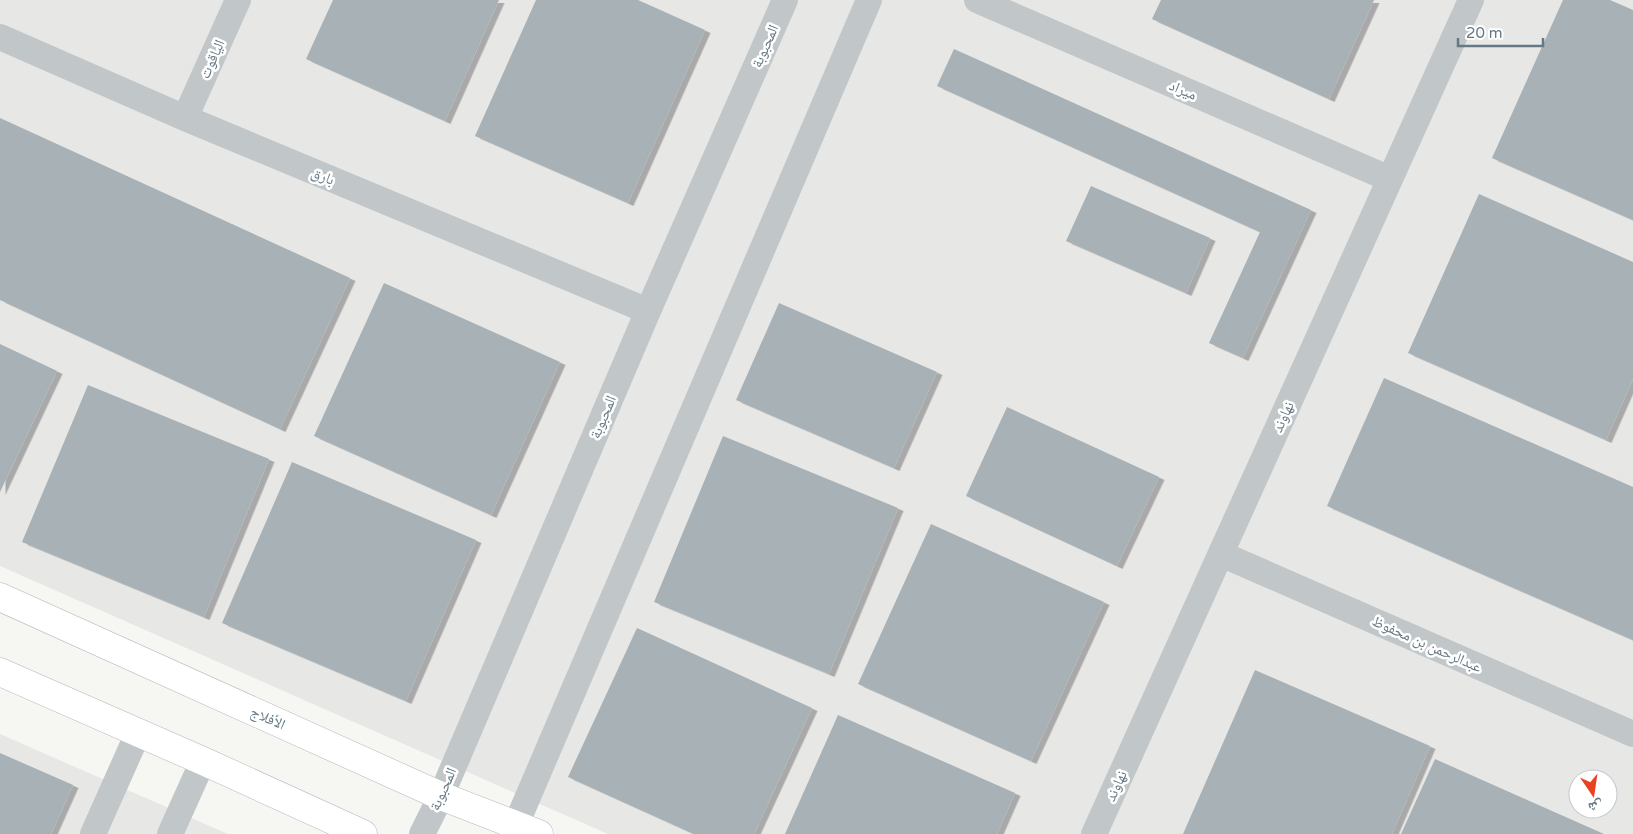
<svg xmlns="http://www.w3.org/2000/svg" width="1633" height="834" font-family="'Varela Round','Noto Naskh Arabic',sans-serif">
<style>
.built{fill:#e7e7e6;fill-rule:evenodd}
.building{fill:#a7b1b6;filter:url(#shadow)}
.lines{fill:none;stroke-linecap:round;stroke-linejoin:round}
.secondary-casing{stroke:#b3b9bd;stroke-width:29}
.street{stroke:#c1c6c9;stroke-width:26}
.secondary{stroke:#fff;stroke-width:28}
.labels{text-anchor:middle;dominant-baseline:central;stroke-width:5;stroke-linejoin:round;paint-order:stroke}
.street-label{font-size:15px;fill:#647885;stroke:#fff}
</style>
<defs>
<filter id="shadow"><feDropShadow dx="5.5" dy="3" stdDeviation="0" flood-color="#0004"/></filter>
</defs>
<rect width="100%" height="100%" fill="#f6f6f2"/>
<!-- built -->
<path class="built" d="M0 0H1633V834H608L0 566ZM1578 779H1608V809H1578Z
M0 734 228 834H0Z"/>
<!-- building -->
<path class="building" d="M333 0H499L445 121 306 59Z
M536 0H638L705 30 628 203 475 136Z
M1161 0H1374L1329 99 1152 19Z
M1563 0H1610L1633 10V220L1492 158Z
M954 49 1311 210 1243 358 1209 343 1260 232 937 86Z
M0 118 350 278 280 429 0 300Z
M1091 186 1210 238 1186 293 1066 241Z
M1479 194 1633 262V379L1606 440 1408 353Z
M384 283 560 362 491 515 314 436Z
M779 303 937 372 894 468 736 400Z
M0 344 57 371 0 492Z
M1384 378 1633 487V640L1327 506Z
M88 385 269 459 204 617 22 542Z
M1007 407 1159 477 1117 566 966 496Z
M723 436 898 508 829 674 654 602Z
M292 462 476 540 406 701 222 623Z
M931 524 1104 602 1031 761 858 684Z
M637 628 812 708 754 834H694L568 777Z
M1255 670 1430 746 1392 834H1183Z
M838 715 1015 793 997 834H785Z
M0 753 73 785 51 834H0Z
M1435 759 1604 834H1401Z"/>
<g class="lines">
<!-- secondary casing -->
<g class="secondary-casing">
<path id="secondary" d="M0 597 441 796 539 834
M0 672 203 761 363 834"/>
</g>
<!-- street -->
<path class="street" d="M977 0 1390 179
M0 37 185 118 648 311
M185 118 238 0
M1221 554 1633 734
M93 834 138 733
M170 834 203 761
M422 834 441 796 648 311 785 0
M512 834 869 0
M1094 834 1471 0"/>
<!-- secondary -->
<use href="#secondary" class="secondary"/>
</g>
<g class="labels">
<!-- street labels -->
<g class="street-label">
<text transform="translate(765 46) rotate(-66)">المحبوبة</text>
<text transform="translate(212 59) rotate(-66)">الياقوت</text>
<text transform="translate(1183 90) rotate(23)">ميراد</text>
<text transform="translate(323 176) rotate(23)">بارق</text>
<text transform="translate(603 417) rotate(-67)">المحبوبة</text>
<text transform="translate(1283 417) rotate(-66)">نهاوند</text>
<text transform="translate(1427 644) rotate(24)">عبدالرحمن بن محفوظ</text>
<text transform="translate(268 718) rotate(24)">الأفلاج</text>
<text transform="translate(1116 786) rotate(-66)">نهاوند</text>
<text transform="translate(443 789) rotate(-66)">المحبوبة</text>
</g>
</g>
<!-- north arrow -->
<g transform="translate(1593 794) rotate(167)"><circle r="24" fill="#ffffff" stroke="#c1c9ce"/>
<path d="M0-4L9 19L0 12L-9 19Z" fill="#ea421e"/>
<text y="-8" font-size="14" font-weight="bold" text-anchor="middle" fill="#647885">ش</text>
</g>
<!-- scale -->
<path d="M1458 38v8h85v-8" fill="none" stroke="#647885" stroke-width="2.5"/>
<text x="1466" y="38" font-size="15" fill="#647885" stroke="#ffffff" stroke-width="4" paint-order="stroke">20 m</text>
</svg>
